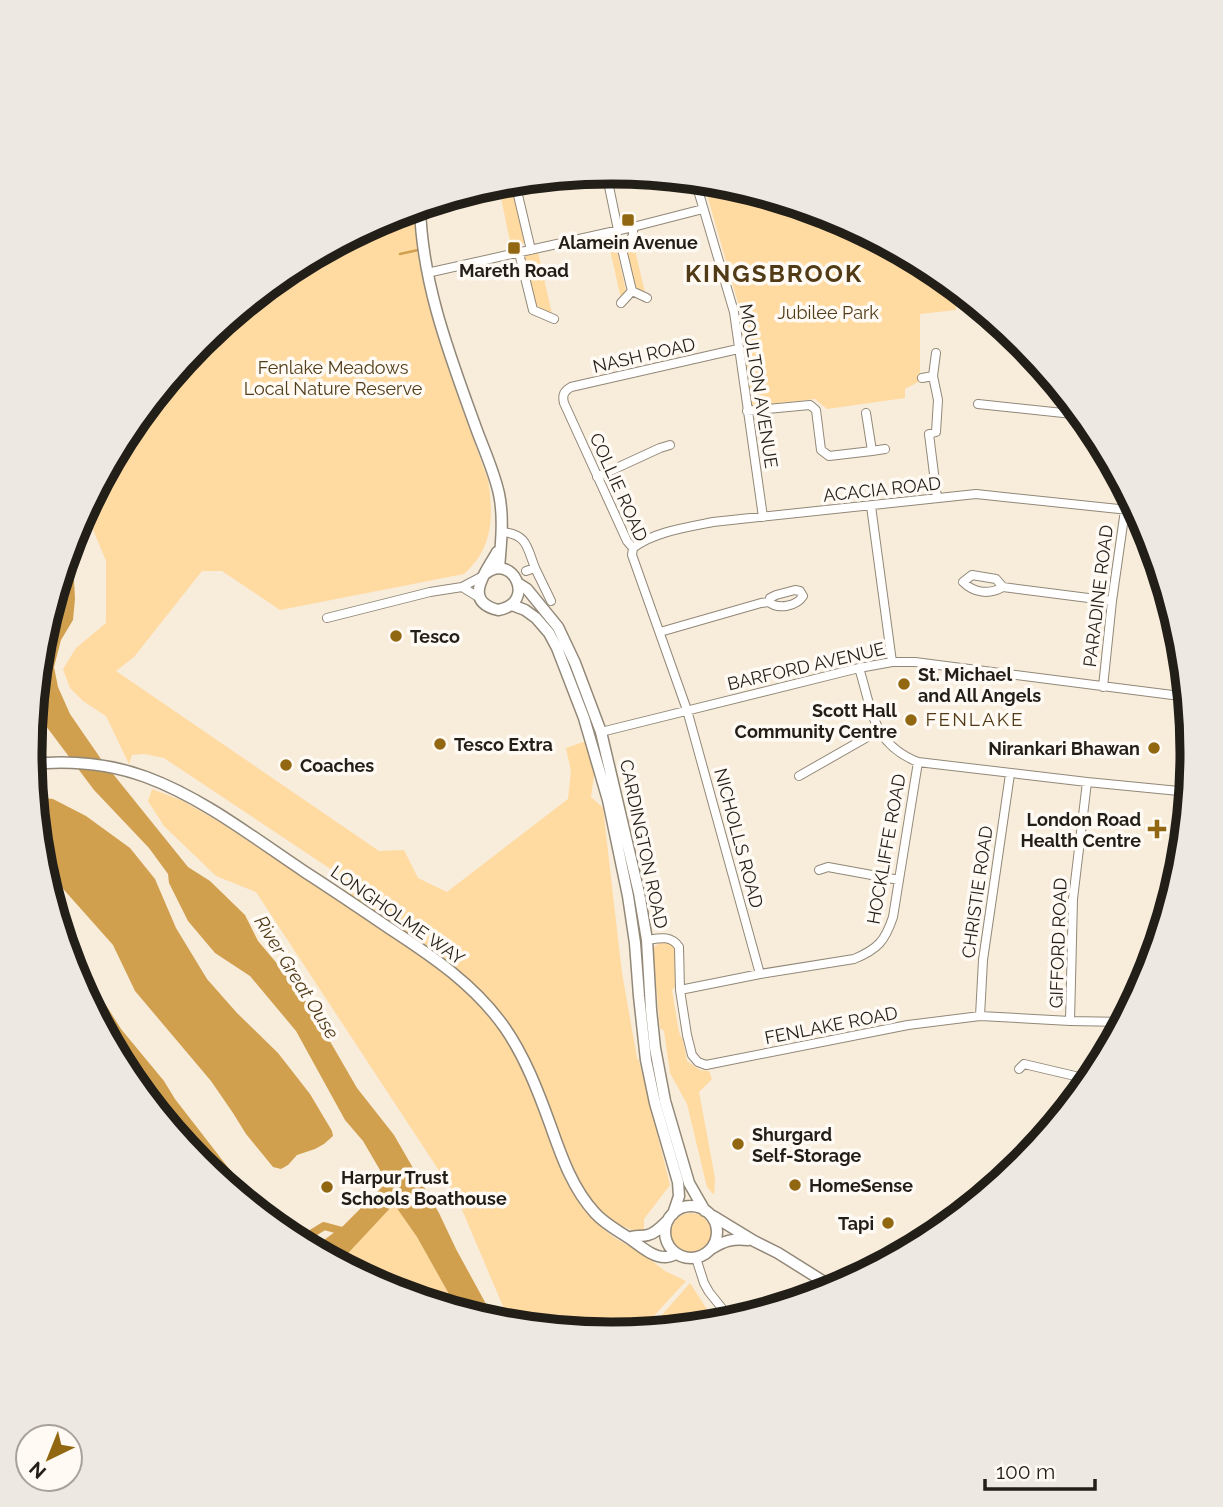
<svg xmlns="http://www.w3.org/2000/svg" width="1223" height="1507" font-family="Raleway,sans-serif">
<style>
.green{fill:#ffdaa1}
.water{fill:#d1a04f}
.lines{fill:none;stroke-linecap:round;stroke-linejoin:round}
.stream{stroke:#d1a04f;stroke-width:2.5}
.canal{stroke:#d1a04f;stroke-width:8}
.minor-casing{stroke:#928878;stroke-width:10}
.major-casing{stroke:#928878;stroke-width:13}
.minor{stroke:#fff;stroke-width:8}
.major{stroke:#fff;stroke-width:10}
.poi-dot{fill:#926711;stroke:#fffaf3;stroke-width:2.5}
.labels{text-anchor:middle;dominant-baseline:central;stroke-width:7;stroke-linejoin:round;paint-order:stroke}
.poi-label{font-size:18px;font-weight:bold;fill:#221e18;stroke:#fffaf3;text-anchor:start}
.park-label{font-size:18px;fill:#503c19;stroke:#fffaf3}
.street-label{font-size:18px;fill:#221e18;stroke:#fffaf3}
.neighbourhood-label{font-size:19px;letter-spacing:2px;fill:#503b16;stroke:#fffaf3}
.water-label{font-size:19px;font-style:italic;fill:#503b19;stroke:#fffaf3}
.district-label{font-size:24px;font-weight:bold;letter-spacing:2px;fill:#503b16;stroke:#fffaf3}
.rim{fill:none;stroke:#221e18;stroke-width:9}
</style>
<rect width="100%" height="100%" fill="#f8ecdb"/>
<!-- green -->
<path class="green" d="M703 181 725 183 834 216 935 270 955 286 956 310 920 314V381L905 389V398L827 409 815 399 752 406 739 306Z
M499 188 514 193 525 243 511 246Z
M416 208 446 363 488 480C494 516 493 549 464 574L280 610 222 571H202L134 657 116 671 379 851 404 850 418 878 447 892 568 799 571 771 566 748 586 741 594 775 591 797 603 808 622 973 637 1058 639 1061 670 1185 644 1219V1230L637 1232 624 1227 612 1220 590 1200 573 1167 531 1062 511 1028 494 1005 456 968 345 892 350 882 164 758 144 754 132 755 129 764 106 716 83 701 70 688 63 669 76 648 106 623V561L85 510 128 430 200 342 289 270 389 216Z
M633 241 645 293 636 289 633 286 625 250Z
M609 245 617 251 626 291 621 299Z
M538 252 552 314 534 304 524 259 525 255Z
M152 789 183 801 221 823 434 964 463 987 482 1006 504 1034 521 1062 583 1207C602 1231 618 1242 646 1254V1256L665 1271 686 1281 639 1332 611 1335 511 1325 457 1198 256 892 216 876 164 826 148 801Z
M662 941C683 942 676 972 675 987L672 990 678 1027 680 1035 683 1040 687 1061 700 1070 709 1071 712 1079 699 1092 715 1178 714 1195 707 1187 687 1104 670 1073 664 1031 660 1028 653 953 654 947Z
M394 1203 417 1237 459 1312 389 1291 339 1263Z
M671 1233a20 20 0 1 1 40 0a20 20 0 1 1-40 0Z
M690 1283 717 1325 647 1332Z"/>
<!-- water -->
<path class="water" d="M69 548 73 560 75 599 73 620 61 640 54 667 58 687 70 714 101 759 188 867 210 881 245 915 258 941 296 986 323 1026 331 1043 357 1088 394 1135 439 1213 456 1249 492 1315 494 1323 459 1312 417 1237 394 1204 339 1263 340 1265 288 1237 200 1165 128 1076 74 976 55 912 84 970 121 1029 164 1081 175 1099 261 1210 288 1237 313 1248 343 1226 387 1182 363 1141 345 1120 296 1031 250 976 215 953 188 921 169 883 168 874 149 848 94 790 34 710 41 640Z
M34 797 53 799 86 816 130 848 155 879 176 928 207 979 237 1013 278 1053 310 1094 332 1131 333 1136 324 1144 315 1149 297 1155 288 1165 281 1169 273 1167 246 1134 233 1113 211 1081 135 991 113 945 41 864Z"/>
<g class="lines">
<!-- stream -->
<path class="stream" d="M400 254 418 250"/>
<!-- canal -->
<path class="canal" d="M298 1242 324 1226 346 1232"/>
<!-- minor casing -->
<g class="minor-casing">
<path id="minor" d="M606 172 618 230
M695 180 734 312 763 517
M497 183 517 191 531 250
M605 233 608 242 622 249 633 236V227
M622 249 632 291 647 298
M519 253 533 310 554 319
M427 273 633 227 703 209
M621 303 632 291
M968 307 982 309
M738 349 571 387C564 391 562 395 564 403L627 541 633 548 632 555 687 710 760 974
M936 353 933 376 938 400 936 432 929 434 937 498
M922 378 933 376
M978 404 1082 415
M747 411 810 405 816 410 821 450 829 456 872 451 866 413
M872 451 885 449
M597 477 660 448 670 445
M871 506 892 662
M502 532C527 534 527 547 535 568L526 571
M633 548C653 532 688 527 713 522L976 494 1138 511
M535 568 551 601
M972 575 996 579 1003 587C989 595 974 593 963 582Z
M1003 587 1112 601
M795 590 800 591 803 596C797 606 778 610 769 602L770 598 776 595Z
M480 598 462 587 481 577
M327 618 430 592 462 587
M660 632 761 603 769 602
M859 668C872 709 872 744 918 762L1087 782 1189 792
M1103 687 1112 601 1125 510
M601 732 859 668 892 662H915L1188 697
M799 776 878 731
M819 870 828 867 899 880
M647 940C660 938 671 935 679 947L680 990 687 1035 692 1055 698 1062 706 1065 908 1025 980 1016 1070 1021 1125 1022
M680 990 760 974 854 959C878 949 885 941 893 917L918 762
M980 1016 983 960 1010 774
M1070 1021 1073 899 1087 782
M1019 1069 1024 1064 1092 1080
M696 1258 704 1283 709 1292 733 1322"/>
</g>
<!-- major casing -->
<g class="major-casing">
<path id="major" d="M420 207C422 284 450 356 476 428 484 450 494 471 499 494 504 518 501 544 499 568
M485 574C512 551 538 603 498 610 461 601 487 571 497 552
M519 584 527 589 558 627 575 663 601 732 639 893 647 940 651 1010 655 1048 665 1101 689 1183 705 1211
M512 605 525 610 536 618 549 633 557 648 584 718 608 800 628 896 635 943 639 996 646 1060 655 1103 678 1182 679 1196 673 1214
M31 764C71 760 108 763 146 777 203 798 254 838 305 872 333 890 361 909 389 928 432 956 475 985 505 1028 525 1057 538 1091 550 1124 561 1155 572 1188 595 1213 605 1224 617 1230 629 1238 639 1245 653 1258 666 1257 670 1257 673 1255 676 1254
M1175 889 1178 835 1189 713
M665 1232a26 26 0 1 1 52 0a26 26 0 1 1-52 0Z
M713 1216 754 1241 778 1253 837 1290
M629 1238C635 1235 641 1237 648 1235 656 1233 662 1226 668 1220
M711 1249C724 1241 733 1238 748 1240"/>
</g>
<!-- minor -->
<use href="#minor" class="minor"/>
<!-- major -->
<use href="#major" class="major"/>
</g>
<!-- markers -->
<g class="poi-dot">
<rect x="621" y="213" width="14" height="14" rx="3.5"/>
<rect x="507" y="241" width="14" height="14" rx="3.5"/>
<circle cx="396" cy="636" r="7"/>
<circle cx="904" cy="684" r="7"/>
<circle cx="911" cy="720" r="7"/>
<circle cx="440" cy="744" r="7"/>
<circle cx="1154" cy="748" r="7"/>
<circle cx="286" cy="765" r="7"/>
<path d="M1153.5 818.5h7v7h7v7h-7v7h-7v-7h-7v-7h7z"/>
<circle cx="738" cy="1144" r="7"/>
<circle cx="795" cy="1185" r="7"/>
<circle cx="327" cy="1187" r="7"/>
<circle cx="888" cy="1223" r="7"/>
</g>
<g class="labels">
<!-- poi labels -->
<g class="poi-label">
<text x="628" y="242" text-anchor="middle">Alamein Avenue</text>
<text x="514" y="270" text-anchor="middle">Mareth Road</text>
<text x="410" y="636">Tesco</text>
<text x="918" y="674">St. Michael<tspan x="918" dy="21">and All Angels</tspan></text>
<text x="897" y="710" text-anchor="end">Scott Hall<tspan x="897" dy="21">Community Centre</tspan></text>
<text x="454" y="744">Tesco Extra</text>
<text x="1140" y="748" text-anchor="end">Nirankari Bhawan</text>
<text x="300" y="765">Coaches</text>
<text x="1141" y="819" text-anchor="end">London Road<tspan x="1141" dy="21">Health Centre</tspan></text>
<text x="752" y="1134">Shurgard<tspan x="752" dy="21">Self-Storage</tspan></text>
<text x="341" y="1177">Harpur Trust<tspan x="341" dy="21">Schools Boathouse</tspan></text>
<text x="809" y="1185">HomeSense</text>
<text x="874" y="1223" text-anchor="end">Tapi</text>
</g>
<!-- park labels -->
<g class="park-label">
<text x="828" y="312">Jubilee Park</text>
<text x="333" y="367">Fenlake Meadows<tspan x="333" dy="21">Local Nature Reserve</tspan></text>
</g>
<!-- street labels -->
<g class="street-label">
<text transform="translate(644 355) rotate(-13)">NASH ROAD</text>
<text transform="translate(759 386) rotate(81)">MOULTON AVENUE</text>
<text transform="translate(619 487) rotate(66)">COLLIE ROAD</text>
<text transform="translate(882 489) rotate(-6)">ACACIA ROAD</text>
<text transform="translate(1098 596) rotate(-83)">PARADINE ROAD</text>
<text transform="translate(806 666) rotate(-13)">BARFORD AVENUE</text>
<text transform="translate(739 838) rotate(75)">NICHOLLS ROAD</text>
<text transform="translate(644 844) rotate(78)">CARDINGTON ROAD</text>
<text transform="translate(886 849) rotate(-80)">HOCKLIFFE ROAD</text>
<text transform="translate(977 892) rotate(-82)">CHRISTIE ROAD</text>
<text transform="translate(398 915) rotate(35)">LONGHOLME WAY</text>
<text transform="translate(1058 943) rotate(-88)">GIFFORD ROAD</text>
<text transform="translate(831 1025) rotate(-11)">FENLAKE ROAD</text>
</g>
<!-- neighbourhood labels -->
<g class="neighbourhood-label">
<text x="975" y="719">FENLAKE</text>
</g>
<!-- water labels -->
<g class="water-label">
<text transform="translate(297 977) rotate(58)">River Great Ouse</text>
</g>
<!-- district labels -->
<g class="district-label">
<text x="774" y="273">KINGSBROOK</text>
</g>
</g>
<!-- crop -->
<path d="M0 0H1223V1507H0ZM42 753a569 569 0 1 1 1138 0a569 569 0 1 1-1138 0Z" fill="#ede8e1" fill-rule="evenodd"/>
<path class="rim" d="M42 753a569 569 0 1 1 1138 0a569 569 0 1 1-1138 0Z"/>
<!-- north arrow -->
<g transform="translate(49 1458) rotate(223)"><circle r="33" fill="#fffaf3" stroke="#a7a29b" stroke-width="2"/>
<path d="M0-5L12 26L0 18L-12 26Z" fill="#926711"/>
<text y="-10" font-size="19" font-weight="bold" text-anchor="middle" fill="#221e18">N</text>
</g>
<!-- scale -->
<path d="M985 1479v10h110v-10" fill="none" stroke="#221e18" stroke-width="3.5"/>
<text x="996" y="1479" font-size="21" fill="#221e18" stroke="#fffaf3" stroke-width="5" paint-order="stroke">100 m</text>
</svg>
